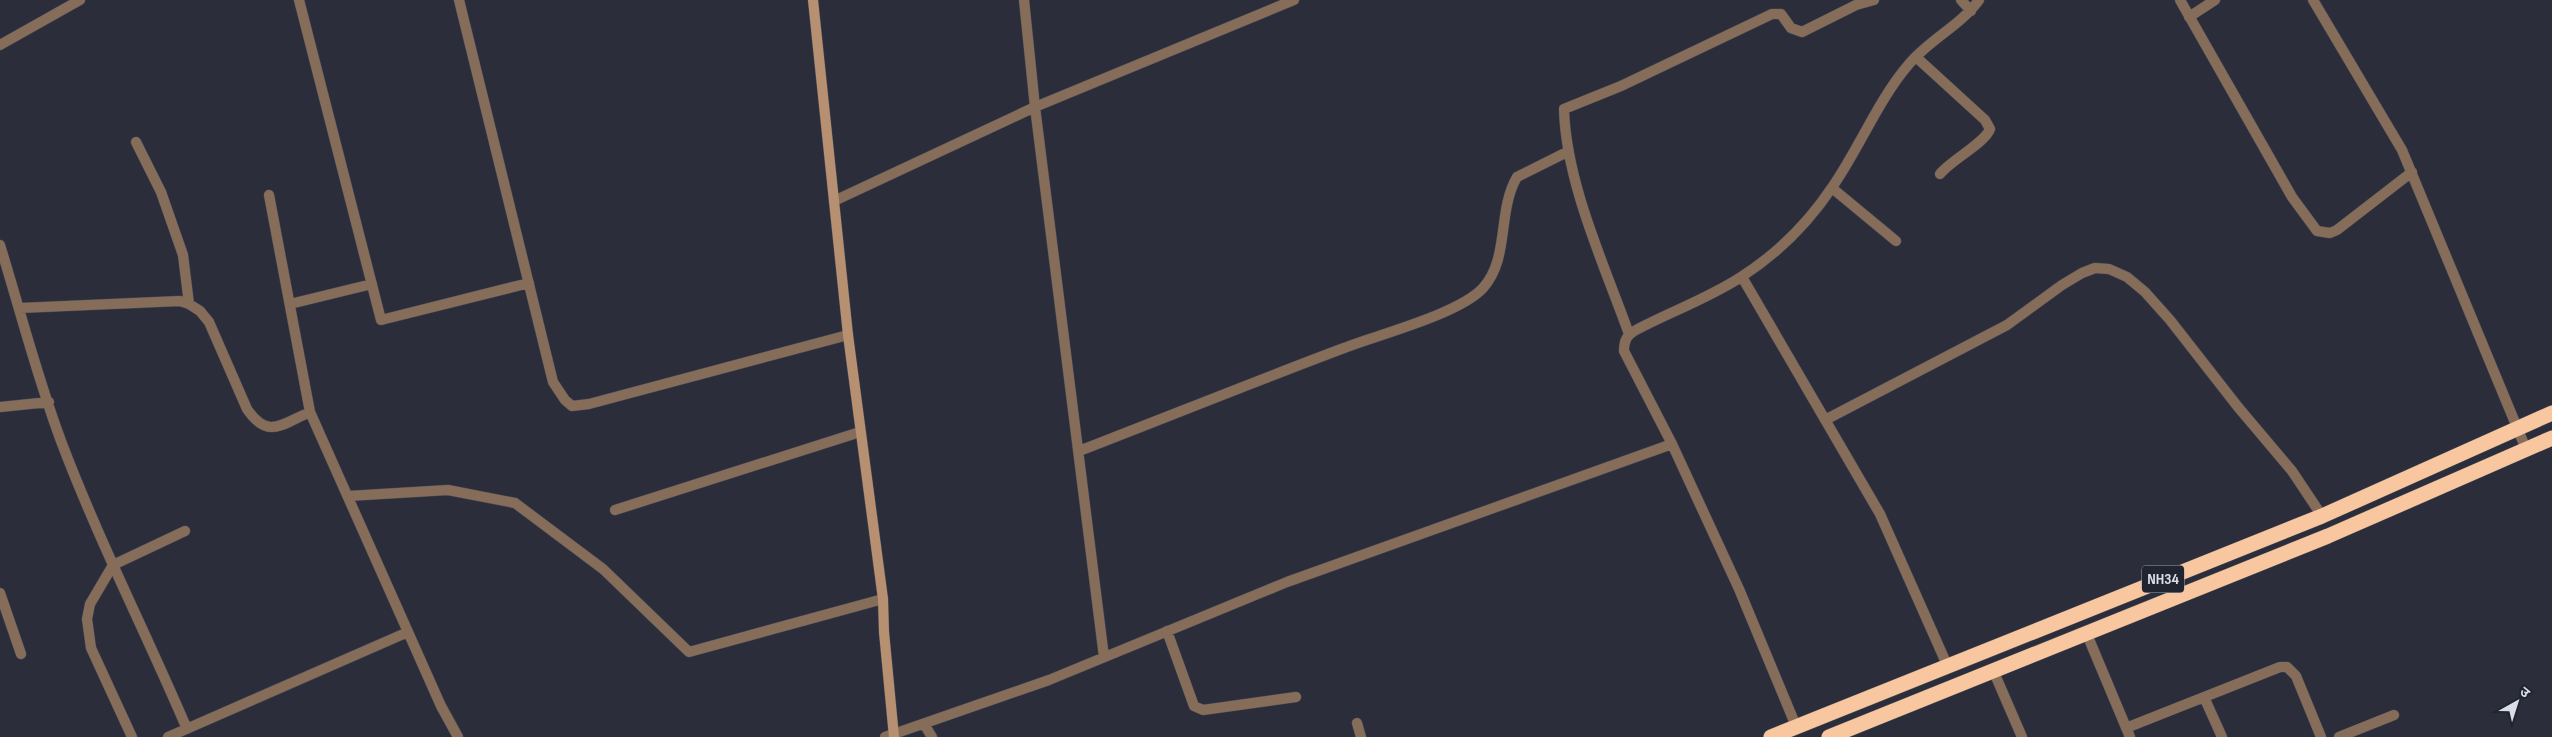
<svg xmlns="http://www.w3.org/2000/svg" width="2552" height="737" font-family="'Sofia Sans Condensed','Noto Sans Devanagari',sans-serif">
<style>
.lines{fill:none;stroke-linecap:round;stroke-linejoin:round}
.lane-casing{stroke:#474956;stroke-width:11}
.street-casing{stroke:#474956;stroke-width:11}
.secondary-casing{stroke:#474956;stroke-width:11}
.highway-casing{stroke:#474956;stroke-width:16}
.lane{stroke:#866d5a;stroke-width:10}
.street{stroke:#866d5a;stroke-width:10}
.secondary{stroke:#b79071;stroke-width:10}
.highway{stroke:#f8c79f;stroke-width:15}
.labels{text-anchor:middle;dominant-baseline:central;stroke-width:4;stroke-linejoin:round;paint-order:stroke}
.shield{fill:#212431;stroke:#a3a6b0;stroke-width:1}
.shield-label{font-size:16px;font-weight:bold;fill:#dbdde6}
</style>
<rect width="100%" height="100%" fill="#2b2d3b"/>
<g class="lines">
<!-- lane casing -->
<g class="lane-casing">
<path id="lane" d="M1024 0 1035 107"/>
</g>
<!-- street casing -->
<g class="street-casing">
<path id="street" d="M299 0 381 320 529 283
M459 0 553 382 565 400 572 406 589 404 848 335
M1961 0 1971 11
M2180 0 2292 197 2317 231 2330 233 2337 230 2412 172
M2313 0 2402 150 2526 449
M2189 17 2215 0
M0 45 80 0
M1916 57 1985 120 1990 129C1985 143 1951 160 1940 174
M1035 107 1104 657
M136 142 161 192 183 255 189 304
M1832 188 1896 241
M269 195 310 412 441 706 458 737
M834 201 1035 107 1294 0
M0 245C20 310 37 377 61 441 98 539 146 633 187 729
M1742 277 1880 514 1948 667
M290 304 372 284
M20 308 180 301 189 304 200 311 209 322 247 409C268 440 282 424 310 412
M1629 334C1604 264 1566 183 1564 109L1621 86 1772 14H1781L1791 28 1802 32 1856 5 1874 0
M0 407 49 402
M1825 420 2007 325 2062 285 2082 273 2095 268 2109 269 2127 277 2145 292 2170 320 2238 407 2292 471 2322 516
M1079 451C1167 417 1256 381 1344 348 1380 334 1459 314 1483 288 1510 258 1497 211 1517 177L1567 152
M348 496 448 490 515 503 603 569 689 652 883 599
M615 510 860 432
M0 593 21 654
M1167 631 1194 706 1203 710 1296 697
M2086 632 2130 737
M1993 670 2022 737
M2204 697 2222 737
M1357 723 1361 737
M924 724 932 737
M1796 726 1739 589 1672 444 1624 351C1624 340 1627 335 1636 330 1670 312 1709 298 1741 277 1777 254 1809 222 1833 186 1860 147 1878 100 1909 64 1930 39 1960 26 1979 0
M2126 728 2280 667H2287L2296 676 2321 737
M132 737 91 648 87 619 90 604 113 565 185 531
M168 737 408 632
M885 737 1049 680 1287 582 1672 444
M2339 737 2394 715"/>
</g>
<!-- secondary casing -->
<g class="secondary-casing">
<path id="secondary" d="M813 0 848 335 883 599 884 632 894 737"/>
</g>
<!-- highway casing -->
<g class="highway-casing">
<path id="highway" d="M1771 737 2322 516 2552 413
M1829 737 2328 536 2552 438"/>
</g>
<!-- lane -->
<use href="#lane" class="lane"/>
<!-- street -->
<use href="#street" class="street"/>
<!-- secondary -->
<use href="#secondary" class="secondary"/>
<!-- highway -->
<use href="#highway" class="highway"/>
</g>
<g class="labels">
<!-- shield labels -->
<rect class="shield" x="2142" y="565.5" width="42" height="27" rx="4"/>
<g class="shield-label">
<text x="2163" y="579">NH34</text>
</g>
</g>
<!-- north arrow -->
<g transform="translate(2517 702) rotate(39)" stroke="#212431" stroke-width="4" paint-order="stroke">
<path d="M0-4L9 19L0 12L-9 19Z" fill="#dbdde6"/>
<text y="-8" font-size="14" font-weight="bold" text-anchor="middle" fill="#dbdde6">उ</text>
</g>
</svg>
